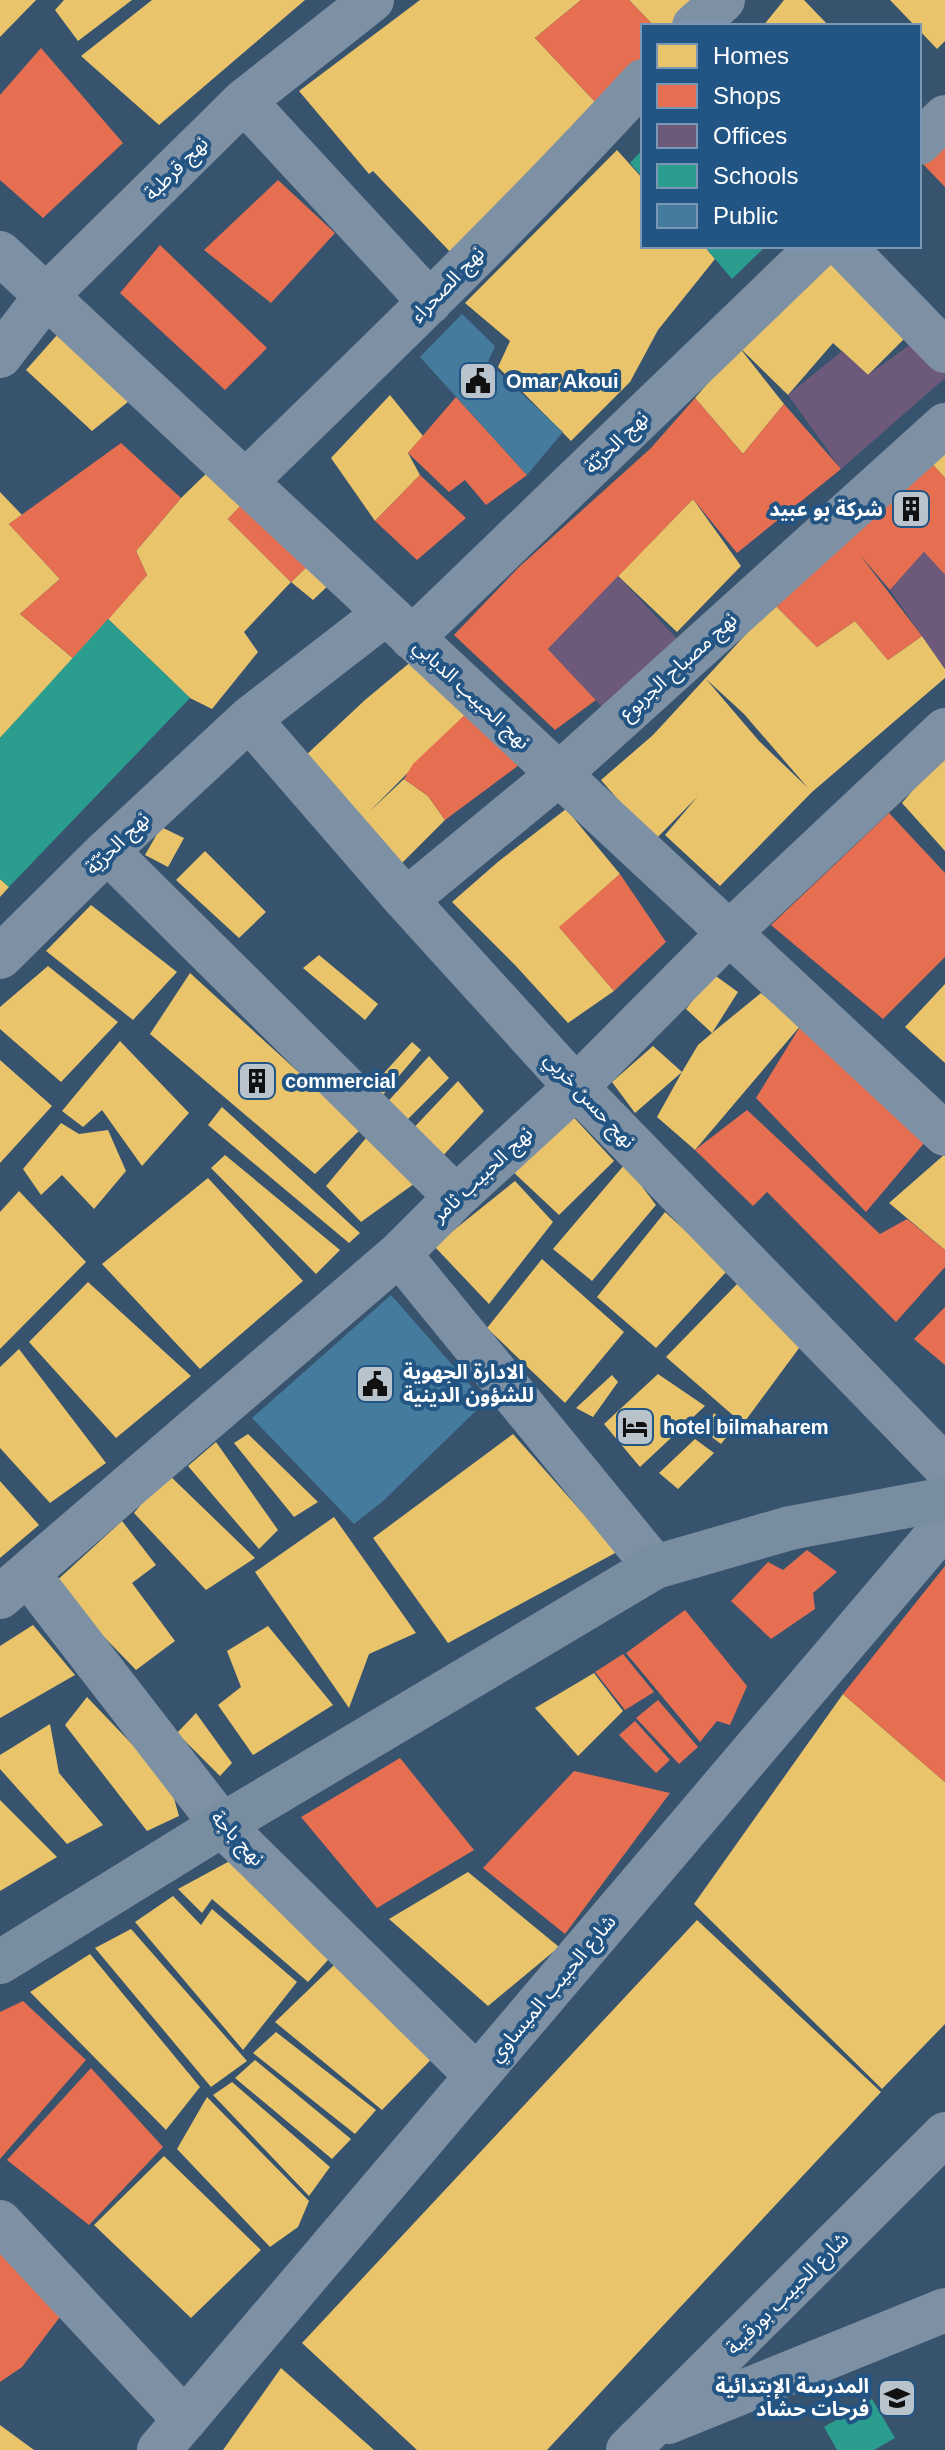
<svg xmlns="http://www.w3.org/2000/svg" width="945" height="2450" font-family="Helvetica,'Noto Sans Arabic',sans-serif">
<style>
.homes{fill:#e9c46a;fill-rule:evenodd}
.shops{fill:#e76f51}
.offices{fill:#6d597a}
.schools{fill:#2a9d8f}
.public{fill:#457b9d}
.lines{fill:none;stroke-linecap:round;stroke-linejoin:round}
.street{stroke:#7e91a4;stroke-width:44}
.secondary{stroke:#798da0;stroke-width:44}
.labels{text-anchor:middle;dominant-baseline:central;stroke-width:8;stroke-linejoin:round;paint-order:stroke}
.street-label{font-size:20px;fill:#fff;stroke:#225484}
.poi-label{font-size:20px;font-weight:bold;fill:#fff;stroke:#225484;text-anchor:start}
</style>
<rect width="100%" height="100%" fill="#38536e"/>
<!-- homes -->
<path class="homes" d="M0 0H36L0 37Z
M64 0H132L78 41 55 10Z
M152 0H305L159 125 81 56Z
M420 0H581L535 38 599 106 455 257 373 171 369 174 299 91Z
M629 0H715L691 26H654Z
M784 0H804L829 26H763Z
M890 0H945V41L937 49 919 30V26H915Z
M617 150 643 179V246H704L715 259 658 330 630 382 571 441 498 367 510 341 465 303Z
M830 260 907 336 868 375 833 343 788 395 739 347 784 404 743 454 695 398 739 347Z
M65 326 139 393 92 431 26 370Z
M390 395 423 436 408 453 420 475 375 521 331 458Z
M945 442V478L927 458Z
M213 467 245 501 228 519 291 582 312 562 332 582 313 600 291 582 244 632 258 652 212 709 190 698 108 619 147 575 136 551 181 498Z
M0 492 22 515 9 524 60 579 20 614 74 659 0 738Z
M693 499 741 566 677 632 618 576Z
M774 604 817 647 855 621 888 660 922 636 945 669V678L812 792 720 886 665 835 698 796 654 841 601 780 653 735ZM706 679 744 714 808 788 759 741Z
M413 660 471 709 369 812 404 779 428 796 445 820 402 863 305 756 365 700Z
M945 752V851L902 803Z
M566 809 620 874 560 928 614 991 568 1023 515 965 452 902 499 861Z
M161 827 184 838 168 867 145 855Z
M205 851 266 912 239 938 176 880Z
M0 879 9 887 0 897Z
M91 905 177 972 133 1020 46 951Z
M319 955 378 1004 365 1020 303 968Z
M48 966 118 1022 61 1082 0 1029V1007Z
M190 973 361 1129 315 1174 150 1034Z
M713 974 738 992 712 1033 761 993 801 1025 695 1150 657 1117 682 1072 635 1113 612 1082 653 1046 682 1072 698 1045 712 1033 686 1009Z
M945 984V1063L905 1027Z
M120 1041 189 1113 142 1166 102 1110 83 1127 62 1111Z
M412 1042 421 1050 377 1102 365 1094Z
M429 1056 449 1078 402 1125 382 1108Z
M0 1060 52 1106 0 1163Z
M458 1081 484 1111 439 1160 406 1136Z
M222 1107 360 1233 349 1243 208 1125Z
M567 1110 614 1161 559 1215 509 1168Z
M61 1123 79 1134 108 1130 126 1171 94 1209 62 1175 41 1195 23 1169Z
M371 1132 418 1181 361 1222 326 1186Z
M945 1154V1250L889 1203Z
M225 1155 340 1250 316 1274 211 1168Z
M625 1164 656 1205 592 1281 553 1249Z
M208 1178 303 1281 200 1369 102 1264Z
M515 1181 553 1222 489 1304 434 1246Z
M19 1191 86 1262 0 1349V1212Z
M665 1212 728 1270 656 1348 597 1297Z
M542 1259 624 1332 565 1403 487 1328Z
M88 1282 191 1376 116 1438 29 1342Z
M739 1282 805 1340 743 1424 666 1357Z
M19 1349 106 1463 50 1503 0 1448V1367Z
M658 1374 705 1406 640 1467 604 1424Z
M612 1375 618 1382 593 1417 576 1408Z
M714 1413 733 1429 721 1444 705 1432Z
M248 1434 318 1502 294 1517 234 1443Z
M513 1434 617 1552 448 1643 373 1538Z
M695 1439 714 1453 678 1489 659 1473Z
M216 1442 278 1530 259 1549 188 1466Z
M167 1473 255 1558 206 1590 134 1513Z
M0 1481 39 1525 0 1558Z
M334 1517 416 1633 369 1654 349 1708 255 1572Z
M122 1521 156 1565 132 1583 175 1641 136 1670 53 1584Z
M33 1625 75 1675 0 1718V1646Z
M268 1626 333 1705 253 1755 218 1705 241 1687 227 1651Z
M594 1673 623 1711 578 1756 535 1708Z
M843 1694 945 1782V2024L882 2089 694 1904Z
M87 1697 170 1784 179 1816 147 1831 65 1725Z
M196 1713 232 1763 220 1776 177 1733Z
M50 1724 59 1773 103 1825 67 1844 0 1769V1755Z
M0 1800 57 1857 0 1891Z
M263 1843 357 1928 308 1982 212 1899 202 1913 178 1889Z
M468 1872 559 1947 488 2006 389 1919Z
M173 1896 201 1925 212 1909 297 1982 243 2050 135 1922Z
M697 1920 881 2092 547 2450H417L302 2343Z
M131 1929 247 2061 211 2087 95 1948Z
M358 1942 454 2036 382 2110 275 2022Z
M90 1954 200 2087 166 2130 30 1992Z
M276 2032 376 2110 355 2134 253 2053Z
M255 2060 351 2139 332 2159 235 2078Z
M232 2082 330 2167 309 2196 213 2095Z
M207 2097 309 2201 298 2227 270 2247 177 2149Z
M164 2156 261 2250 191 2318 94 2225Z
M281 2368 374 2450H223Z
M0 2425 34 2450H0Z"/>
<!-- shops -->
<path class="shops" d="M581 0H629L654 26H643V63L599 106 535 38Z
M41 48 123 143 43 218 0 180V95Z
M945 143V187L922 163Z
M278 180 335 233 271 303 204 250Z
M160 245 267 348 225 390 120 293Z
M456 397 527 475 486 505 465 480 449 492 408 453Z
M695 398 743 454 784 404 841 469 737 553 693 499 548 649 596 700 555 730 454 635 518 568 651 448Z
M121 443 181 498 136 551 147 575 74 659 20 614 60 579 9 524Z
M927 458 945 478V575L924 552 890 590 860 555 922 636 888 660 855 621 817 647 774 604Z
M420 475 466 518 417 560 375 521Z
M245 501 312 562 291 582 228 519Z
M471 709 523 762 445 820 428 796 404 779 413 764Z
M889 813 945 873V957L883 1019 771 925Z
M620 874 666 942 614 991 559 927Z
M801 1025 925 1142 866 1212 756 1098Z
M747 1110 880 1234 907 1219 945 1250V1267L896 1322 767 1192 753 1206 695 1150Z
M945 1307V1365L914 1339Z
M807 1550 837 1572 813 1593 815 1609 771 1639 731 1601 768 1562 783 1570Z
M945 1566V1782L843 1694Z
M685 1610 747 1686 730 1725 717 1721 700 1742 626 1653Z
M623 1654 654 1692 625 1710 595 1672Z
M658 1700 698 1747 679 1764 636 1718Z
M635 1721 670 1760 656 1773 619 1735Z
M400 1758 474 1850 377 1908 301 1817Z
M574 1771 670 1793 565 1934 483 1868Z
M23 2001 86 2060 0 2159V2012Z
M91 2068 163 2147 89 2225 7 2160Z
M0 2243 69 2305 22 2367 0 2382Z"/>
<!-- offices -->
<path class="offices" d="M915 341 945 374V378L841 469 788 395 842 351 868 375Z
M924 552 945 575V669L890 590Z
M618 576 679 641 605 710 548 649Z"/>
<!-- schools -->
<path class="schools" d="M643 149V178L630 163Z
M704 246H766L732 279Z
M108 619 190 698 9 887 0 879V738Z
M872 2399 895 2438 874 2450H837L824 2427Z"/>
<!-- public -->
<path class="public" d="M462 314 495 346 488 362 563 432 527 475 420 357Z
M391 1295 485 1402 382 1502 354 1524 252 1418Z"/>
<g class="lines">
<!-- street -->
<path class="street" d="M694 26 723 0
M244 101 430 302
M919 143 945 117
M843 246 945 351
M0 253 945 1134
M0 356 46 296 244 101 372 0
M245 482C380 351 516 220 643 81
M412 638 819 246
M249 719 406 900 576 1087 945 1467
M107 851 456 1197
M406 900 559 774 945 425
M0 957 107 851 249 719 386 613
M399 1254 655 1567
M28 1574 222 1825 477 2076
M0 1597 399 1254 456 1197 576 1087 729 933 945 730
M0 2222 185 2420
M668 2422 945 2310
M159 2450 945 1525
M628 2450 945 2134"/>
<!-- secondary -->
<path class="secondary" d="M0 1962 222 1825 655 1567 790 1528 945 1499"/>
</g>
<!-- icons -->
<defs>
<g id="civic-square" transform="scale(2)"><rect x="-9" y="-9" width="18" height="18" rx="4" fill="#b9c3cc" stroke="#225484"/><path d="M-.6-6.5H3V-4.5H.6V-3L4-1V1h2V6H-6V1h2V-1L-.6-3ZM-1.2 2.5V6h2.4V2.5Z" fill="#111"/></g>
<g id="building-square" transform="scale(2)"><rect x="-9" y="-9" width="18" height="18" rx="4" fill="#b9c3cc" stroke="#225484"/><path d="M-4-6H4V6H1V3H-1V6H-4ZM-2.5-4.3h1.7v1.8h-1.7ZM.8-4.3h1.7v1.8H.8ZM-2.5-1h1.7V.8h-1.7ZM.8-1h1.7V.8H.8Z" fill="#111"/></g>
<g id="hotel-square" transform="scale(2)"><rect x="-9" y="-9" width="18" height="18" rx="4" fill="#b9c3cc" stroke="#225484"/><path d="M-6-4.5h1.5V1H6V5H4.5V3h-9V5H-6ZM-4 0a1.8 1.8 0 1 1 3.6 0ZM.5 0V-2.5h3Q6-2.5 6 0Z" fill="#111"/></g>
<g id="school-square" transform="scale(2)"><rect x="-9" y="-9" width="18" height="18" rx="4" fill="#b9c3cc" stroke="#225484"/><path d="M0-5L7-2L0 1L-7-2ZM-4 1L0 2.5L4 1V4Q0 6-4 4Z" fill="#111"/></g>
</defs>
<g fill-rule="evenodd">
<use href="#civic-square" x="478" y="381"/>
<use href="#building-square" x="911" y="509"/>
<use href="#building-square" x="257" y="1081"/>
<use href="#civic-square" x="375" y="1384"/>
<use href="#hotel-square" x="635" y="1427"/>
<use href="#school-square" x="897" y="2398"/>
</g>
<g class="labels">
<!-- street labels -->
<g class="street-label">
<text transform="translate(176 168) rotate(-45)">نهج قرطبة</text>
<text transform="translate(447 284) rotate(-46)">نهج الصحراء</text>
<text transform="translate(616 442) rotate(-44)">نهج الحرّيّة</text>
<text transform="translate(678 666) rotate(-42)">نهج مصباح الجربوع</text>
<text transform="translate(472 694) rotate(43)">نهج الحبيب الدبابي</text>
<text transform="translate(117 843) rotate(-44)">نهج الحرّيّة</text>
<text transform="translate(590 1100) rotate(47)">نهج حسن خربي</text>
<text transform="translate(482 1174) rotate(-43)">نهج الحبيب ثامر</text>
<text transform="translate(238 1838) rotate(47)">نهج باجة</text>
<text transform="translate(552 1988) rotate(-50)">شارع الحبيب الميساوي</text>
<text transform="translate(787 2293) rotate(-45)">شارع الحبيب بورقيبة</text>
</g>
<!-- poi labels -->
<g class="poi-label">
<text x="506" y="381">Omar Akoui</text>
<text x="883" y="509" text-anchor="end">شركة بو عبيد</text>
<text x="285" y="1081">commercial</text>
<text x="403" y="1372">الادارة الجهوية<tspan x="403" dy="23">للشؤون الدينية</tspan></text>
<text x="663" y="1427">hotel bilmaharem</text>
<text x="869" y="2386" text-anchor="end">المدرسة الإبتدائية<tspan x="869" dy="23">فرحات حشاد</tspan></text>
</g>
</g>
<!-- legend -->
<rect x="641" y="24" width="280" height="224" fill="#225484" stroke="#7a98b5" stroke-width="2"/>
<rect x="657" y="44" width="40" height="24" fill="#e9c46a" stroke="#7a98b5" stroke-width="2"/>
<text x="713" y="64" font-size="24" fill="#ffffff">Homes</text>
<rect x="657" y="84" width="40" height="24" fill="#e76f51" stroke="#7a98b5" stroke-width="2"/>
<text x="713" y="104" font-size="24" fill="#ffffff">Shops</text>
<rect x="657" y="124" width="40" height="24" fill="#6d597a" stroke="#7a98b5" stroke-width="2"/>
<text x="713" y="144" font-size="24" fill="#ffffff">Offices</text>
<rect x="657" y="164" width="40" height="24" fill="#2a9d8f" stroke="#7a98b5" stroke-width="2"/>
<text x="713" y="184" font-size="24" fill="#ffffff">Schools</text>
<rect x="657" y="204" width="40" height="24" fill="#457b9d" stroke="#7a98b5" stroke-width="2"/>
<text x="713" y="224" font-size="24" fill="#ffffff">Public</text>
</svg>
